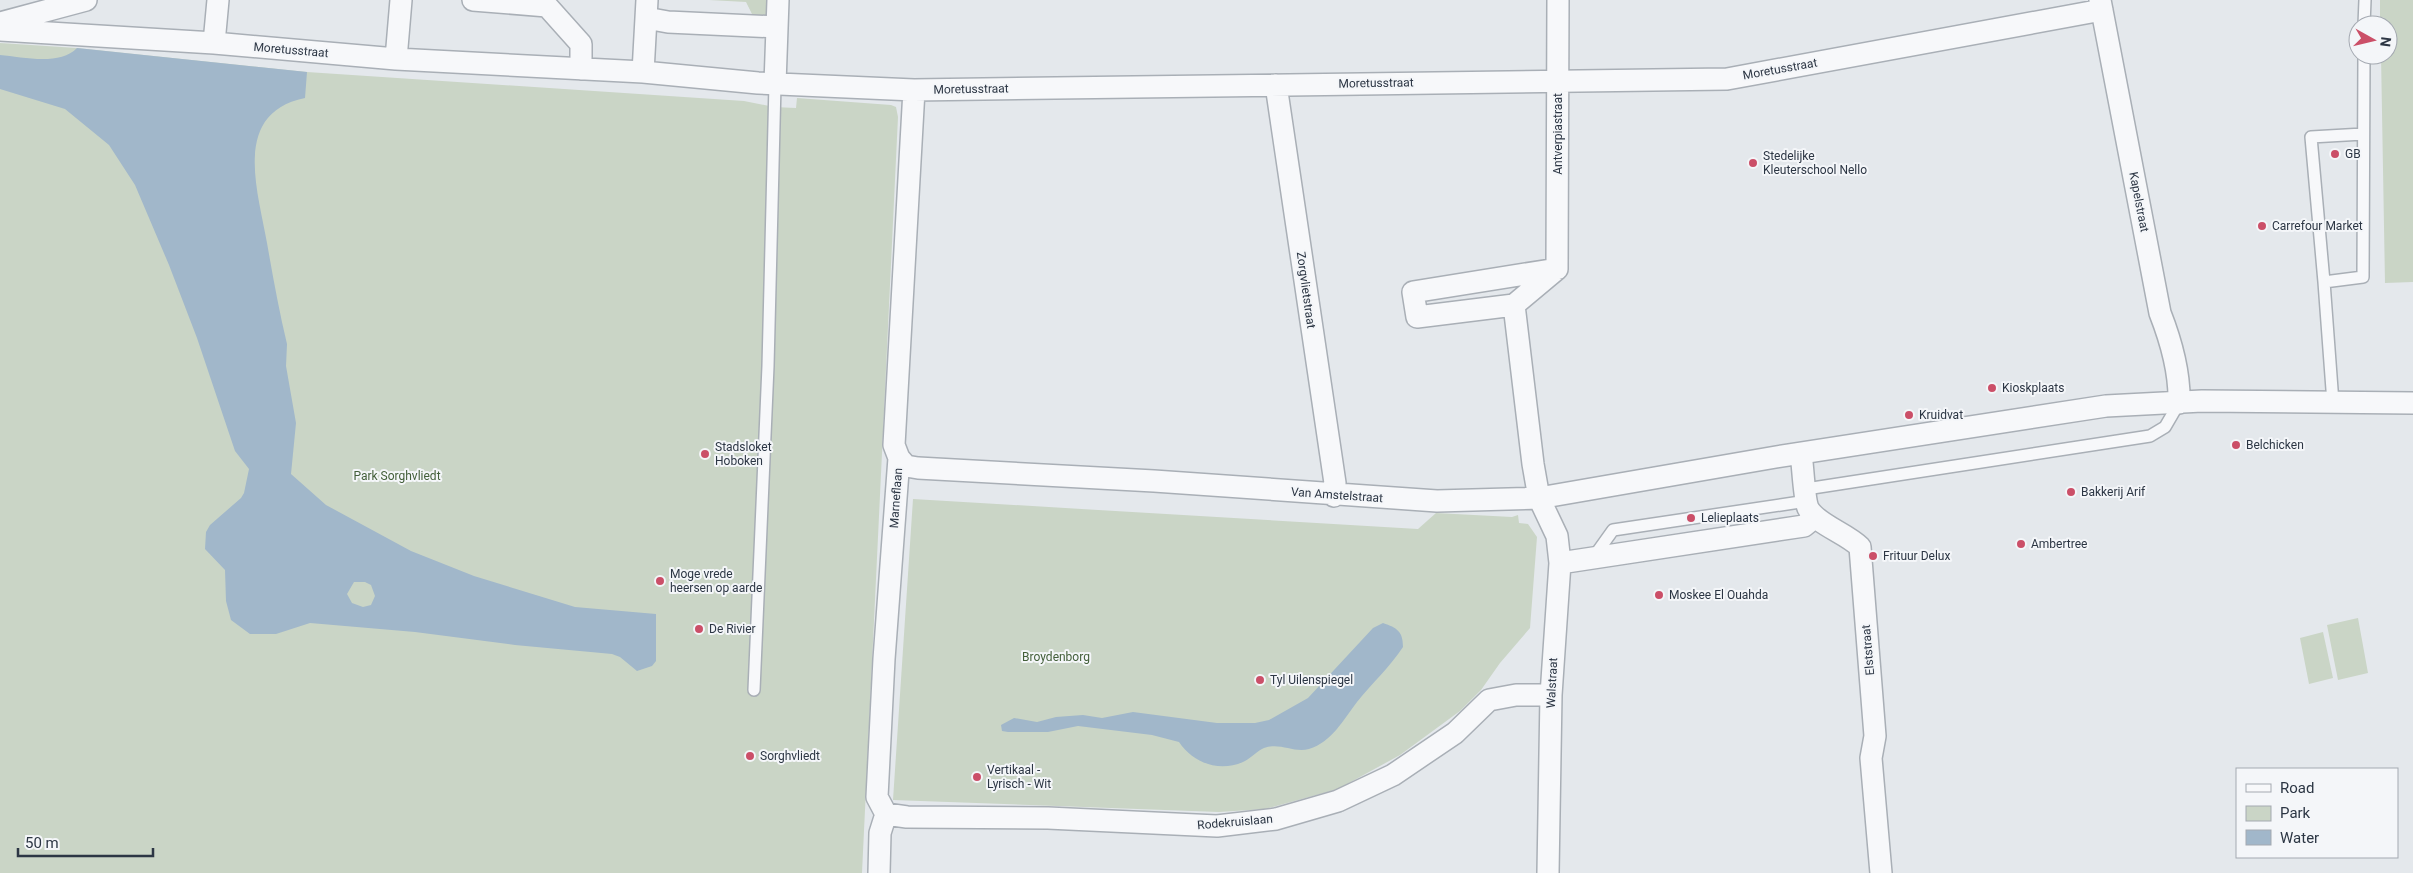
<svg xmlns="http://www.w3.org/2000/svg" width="2413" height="873" font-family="Roboto,sans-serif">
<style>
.green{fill:#cad5c6}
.water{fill:#a1b7ca;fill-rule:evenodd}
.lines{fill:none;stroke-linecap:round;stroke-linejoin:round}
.lane-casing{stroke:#a9afb6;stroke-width:14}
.street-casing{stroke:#a9afb6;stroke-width:24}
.lane{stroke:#f7f8fa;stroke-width:11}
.street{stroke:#f7f8fa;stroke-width:21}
.poi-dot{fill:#cb4f68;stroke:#f4f6f9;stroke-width:2}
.labels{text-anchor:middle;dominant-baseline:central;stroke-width:4;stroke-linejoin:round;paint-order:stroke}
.street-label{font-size:12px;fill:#2c3644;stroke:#f4f6f9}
.poi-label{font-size:12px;fill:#2c3644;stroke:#f4f6f9;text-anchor:start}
.park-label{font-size:12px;fill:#435f3a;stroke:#f4f6f9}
</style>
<rect width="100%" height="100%" fill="#e4e8ec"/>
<!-- green -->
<path class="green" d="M709 0H773L768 16H753L746 2Z
M2380 0H2413V282L2385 283 2381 55H2388V25H2380Z
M0 43 77 48 307 72 744 101 774 107 796 108 797 98 891 105 896 107 898 117 862 873H0Z
M913 499 1418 529 1436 513 1512 517 1518 515 1519 523 1528 524 1537 537 1530 628 1500 663 1481 690 1460 711 1400 755 1338 789 1265 809 1219 812 893 800Z
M2358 618 2368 673 2338 680 2327 625Z
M2323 632 2333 678 2309 684 2300 638Z"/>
<!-- water -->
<path class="water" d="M77 48 307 72 305 98C231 113 258 191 267 243 273 277 279 311 287 344L286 366 296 423 291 474 326 505 411 551 474 576 575 607 656 614V661L652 666 637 671 620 657 612 654 515 645 415 632 310 623 276 634H250L231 620 226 601 225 570 205 549 206 532 210 525 241 498 244 493 249 469 235 451 197 338 169 265 135 185 109 145 65 109 0 89V55C23 57 60 66 77 48ZM354 582H365L371 585 375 596 371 605 363 607 352 603 347 594Z
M1383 623C1397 628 1403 631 1403 647 1390 667 1372 683 1357 702 1343 720 1332 742 1309 749 1293 753 1280 742 1264 748 1257 751 1252 757 1245 761 1221 773 1194 764 1179 742L1152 735 1078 726 1048 732H1008L1002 731 1001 725 1014 718 1037 722 1056 717 1083 715 1102 718 1133 712 1217 723H1255L1269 720 1308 698 1373 628Z"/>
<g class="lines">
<!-- lane casing -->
<g class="lane-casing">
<path id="lane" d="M2364 25 2365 0
M2324 282 2311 137 2363 134
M2333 403 2324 282 2363 277 2364 55
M1806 489 2150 436 2165 427 2179 403
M1593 558 1613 530 1807 501
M754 690 768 366 775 84"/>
</g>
<!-- street casing -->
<g class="street-casing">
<path id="street" d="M473 0 547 6 581 44V69
M2100 0 2160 313C2171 341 2180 372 2179 403
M646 18 647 0
M0 23 86 0
M0 30 214 43 396 59 643 72 758 83 914 90 1727 79 2102 10
M214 43 218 0
M396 59 401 0
M643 72 646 18 668 22 777 27
M775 84 778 0
M1276 85 1335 483 1334 496
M1514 305 1417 317 1413 292 1557 269
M1801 454C1803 466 1804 499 1808 508 1816 524 1846 533 1860 547L1875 736 1871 758 1881 873
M899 458 906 466 918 468 1154 481 1437 501 1539 498 1776 457 2106 406 2202 401 2413 403
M1560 563 1804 526 1815 517
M886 814 907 817 1048 818 1217 826 1276 819 1338 801 1393 775 1455 733 1489 700 1516 695H1551
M879 873 880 833 886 814 877 797 884 659 899 458 894 445 914 90
M1548 873 1551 695 1560 563 1557 536 1539 498 1533 464 1514 305 1557 269 1558 0"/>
</g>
<!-- lane -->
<use href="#lane" class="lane"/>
<!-- street -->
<use href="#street" class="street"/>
</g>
<!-- markers -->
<g class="poi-dot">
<circle cx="2335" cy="154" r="5"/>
<circle cx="1753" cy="163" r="5"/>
<circle cx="2262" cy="226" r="5"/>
<circle cx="1992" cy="388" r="5"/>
<circle cx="1909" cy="415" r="5"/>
<circle cx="2236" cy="445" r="5"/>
<circle cx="705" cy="454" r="5"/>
<circle cx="2071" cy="492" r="5"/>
<circle cx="1691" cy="518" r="5"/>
<circle cx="2021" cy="544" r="5"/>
<circle cx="1873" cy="556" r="5"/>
<circle cx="660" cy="581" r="5"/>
<circle cx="1659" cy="595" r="5"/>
<circle cx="699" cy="629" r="5"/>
<circle cx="1260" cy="680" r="5"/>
<circle cx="750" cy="756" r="5"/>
<circle cx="977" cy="777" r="5"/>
</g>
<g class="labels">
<!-- street labels -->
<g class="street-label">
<text transform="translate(291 50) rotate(5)">Moretusstraat</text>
<text transform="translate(1780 69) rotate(-10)">Moretusstraat</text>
<text transform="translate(1376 83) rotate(-1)">Moretusstraat</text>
<text transform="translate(971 89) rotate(-1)">Moretusstraat</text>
<text transform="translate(1558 134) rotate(-90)">Antverpiastraat</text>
<text transform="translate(2139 202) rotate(79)">Kapelstraat</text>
<text transform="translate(1306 290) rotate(82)">Zorgvlietstraat</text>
<text transform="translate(1337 495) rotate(4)">Van Amstelstraat</text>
<text transform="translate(896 498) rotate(-86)">Marneflaan</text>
<text transform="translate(1868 650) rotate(-95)">Elststraat</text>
<text transform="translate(1552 683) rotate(-87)">Walstraat</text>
<text transform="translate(1235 822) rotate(-5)">Rodekruislaan</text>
</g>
<!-- poi labels -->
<g class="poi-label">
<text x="2345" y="154">GB</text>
<text x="1763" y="156">Stedelijke<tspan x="1763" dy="14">Kleuterschool Nello</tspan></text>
<text x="2272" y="226">Carrefour Market</text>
<text x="2002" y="388">Kioskplaats</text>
<text x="1919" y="415">Kruidvat</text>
<text x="2246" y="445">Belchicken</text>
<text x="715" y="447">Stadsloket<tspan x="715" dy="14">Hoboken</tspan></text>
<text x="2081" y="492">Bakkerij Arif</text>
<text x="1701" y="518">Lelieplaats</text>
<text x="2031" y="544">Ambertree</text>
<text x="1883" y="556">Frituur Delux</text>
<text x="670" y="574">Moge vrede<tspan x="670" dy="14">heersen op aarde</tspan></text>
<text x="1669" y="595">Moskee El Ouahda</text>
<text x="709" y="629">De Rivier</text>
<text x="1270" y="680">Tyl Uilenspiegel</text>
<text x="760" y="756">Sorghvliedt</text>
<text x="987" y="770">Vertikaal -<tspan x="987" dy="14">Lyrisch - Wit</tspan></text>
</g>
<!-- park labels -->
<g class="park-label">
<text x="397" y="476">Park Sorghvliedt</text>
<text x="1056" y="657">Broydenborg</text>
</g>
</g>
<!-- legend -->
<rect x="2236" y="768" width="162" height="90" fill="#f4f6f9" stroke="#a4a9b1"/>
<rect x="2246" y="784" width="25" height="8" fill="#f7f8fa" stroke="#a4a9b1"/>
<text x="2280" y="793" font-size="15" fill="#2c3644">Road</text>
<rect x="2246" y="806" width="25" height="15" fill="#cad5c6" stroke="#a4a9b1"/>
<text x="2280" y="818" font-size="15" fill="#2c3644">Park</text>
<rect x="2246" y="830" width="25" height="15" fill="#a1b7ca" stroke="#a4a9b1"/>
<text x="2280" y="843" font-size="15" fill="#2c3644">Water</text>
<!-- north arrow -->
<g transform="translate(2373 40) rotate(98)"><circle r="24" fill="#f4f6f9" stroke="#a4a9b1"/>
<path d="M0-4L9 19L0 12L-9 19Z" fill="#cb4f68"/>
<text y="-8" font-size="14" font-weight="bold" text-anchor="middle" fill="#2c3644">N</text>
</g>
<!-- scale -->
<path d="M18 848v8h135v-8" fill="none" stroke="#2c3644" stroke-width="2.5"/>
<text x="25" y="848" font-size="15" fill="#2c3644" stroke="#f4f6f9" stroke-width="4" paint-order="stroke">50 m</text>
</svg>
